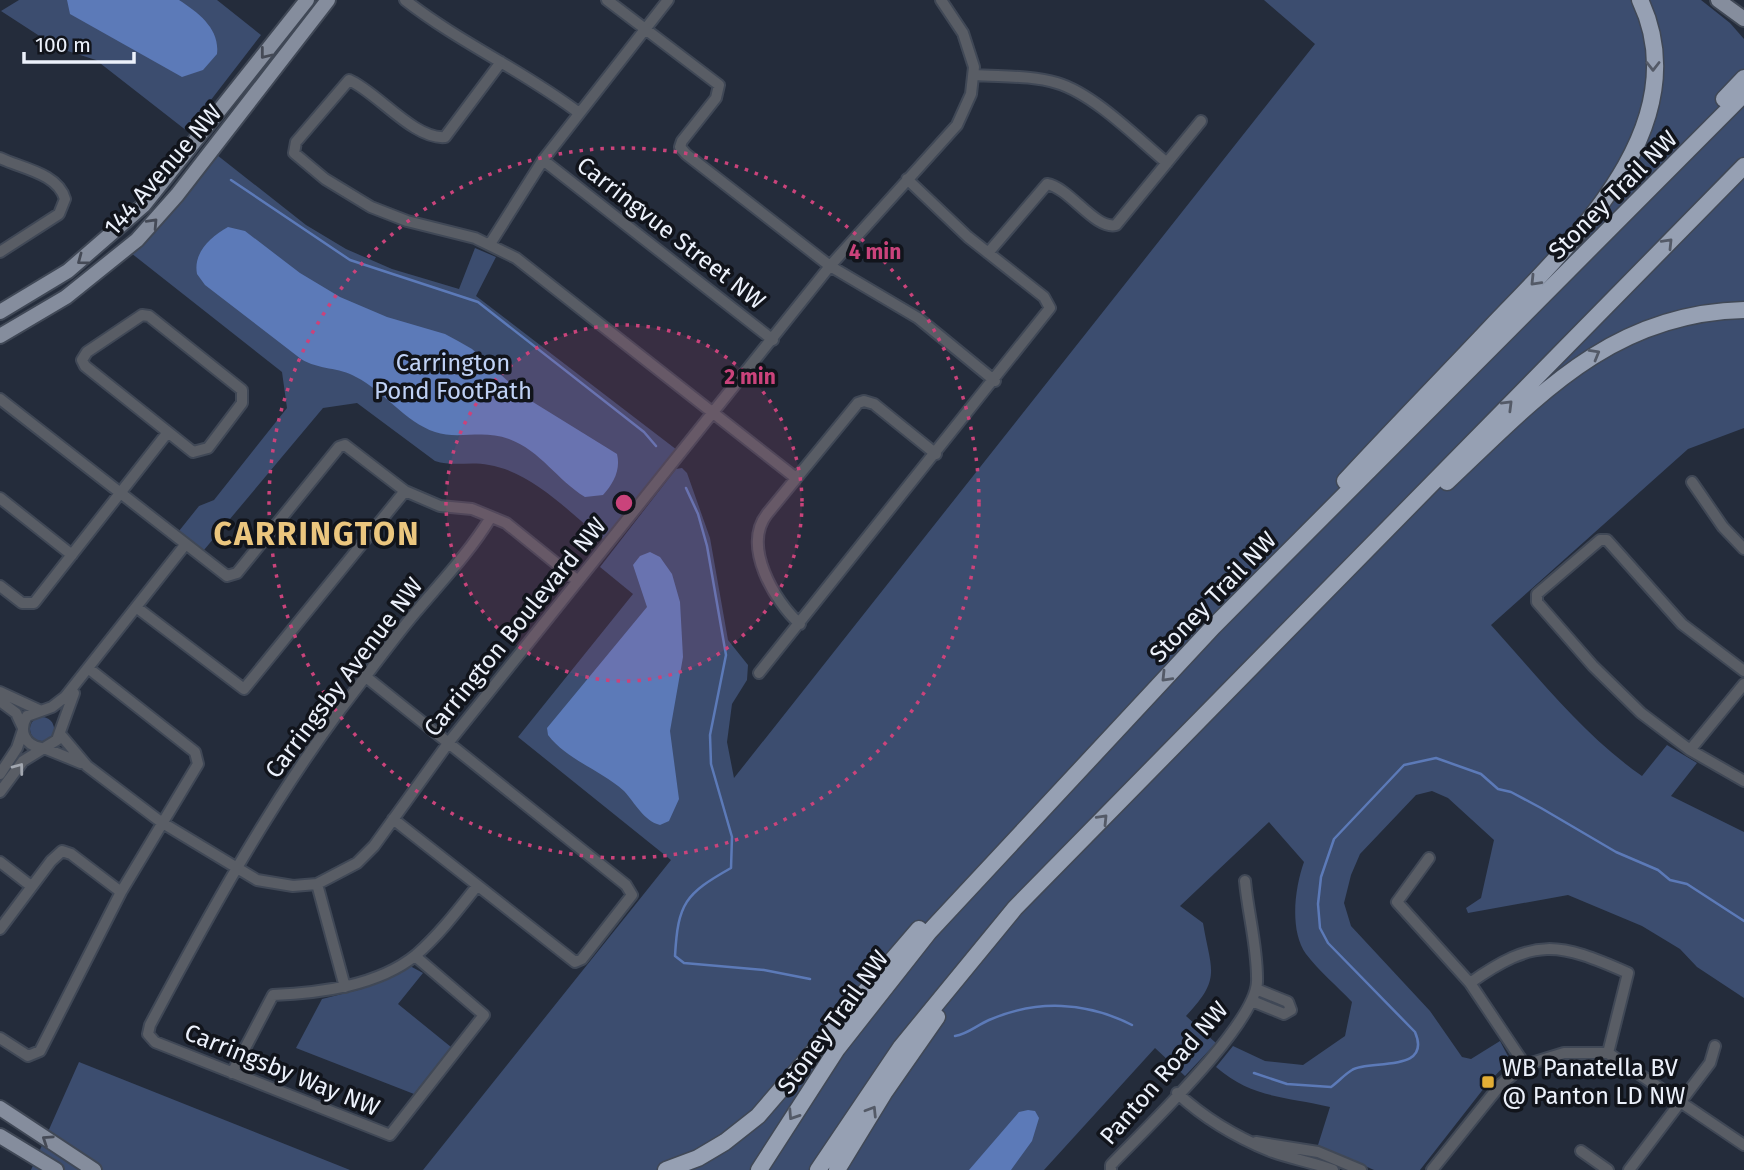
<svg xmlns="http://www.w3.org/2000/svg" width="1744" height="1170" font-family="'Fira Sans',sans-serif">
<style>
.green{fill:#3c4d6f}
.water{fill:#5c7ab8}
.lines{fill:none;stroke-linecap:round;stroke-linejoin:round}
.stream{stroke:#5c7ab8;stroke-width:2.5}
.minor-casing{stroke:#404856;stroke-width:14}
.major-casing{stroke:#404856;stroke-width:18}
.highway-casing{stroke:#404856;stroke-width:19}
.minor{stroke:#595d65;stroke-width:10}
.major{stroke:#858d9d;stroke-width:14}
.highway{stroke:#96a0b3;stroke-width:16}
.oneway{stroke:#454a56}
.oneway2{stroke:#545a67}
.oneway3{stroke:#a2a7b0}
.ring{fill:none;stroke:#ca437b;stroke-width:3.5;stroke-dasharray:3.5 7}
.poi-dot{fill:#e3ae35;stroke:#11141b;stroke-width:2.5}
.labels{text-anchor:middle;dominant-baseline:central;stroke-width:7;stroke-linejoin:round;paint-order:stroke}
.street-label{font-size:24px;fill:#ecf1fb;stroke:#11141b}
.park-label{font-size:24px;fill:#c0d2f5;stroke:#11141b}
.poi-label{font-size:24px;fill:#ecf1fb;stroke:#11141b;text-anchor:start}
.district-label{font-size:32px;font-weight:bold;letter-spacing:2px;fill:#ebc67e;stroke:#11141b}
.centre{fill:#ca437b;stroke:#11141b;stroke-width:3.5}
.ring-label{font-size:21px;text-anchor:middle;font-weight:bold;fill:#ca437b;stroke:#11141b;stroke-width:7;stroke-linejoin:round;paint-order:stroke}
</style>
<rect width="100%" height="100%" fill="#242c3b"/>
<!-- green -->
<path class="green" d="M19 0H217L261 35 187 131 96 60 58 48 1 11Z
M1264 0H1701L1730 23 1744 39V428L1688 449 1491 625C1539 678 1583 735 1642 776L1667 745 1697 763 1671 796 1744 832V998L1697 967 1680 949 1642 926 1568 895 1468 913 1466 908 1481 898 1494 840 1448 798 1432 791 1416 795 1360 854 1351 875 1344 903 1351 926 1430 1011 1462 1057 1471 1059 1500 1041 1510 1060 1488 1083 1420 1170H1374L1318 1145 1330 1107C1285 1096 1253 1099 1216 1067L1233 1046 1265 1061 1303 1065 1345 1036 1352 1002C1337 986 1319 971 1306 954 1289 930 1295 887 1304 862L1269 822 1180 906 1203 923C1211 971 1222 978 1186 1016L1216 1043 1185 1076 1155 1048 1044 1170H423L671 860 518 737 633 594 600 567 676 469 682 468 687 473 710 538 728 640 748 665 747 680 732 704 727 742 734 778 1315 44Z
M217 155 306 225 346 249 392 269 459 289 475 248 496 257 476 296 677 450 604 540C571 514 532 472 489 465 470 461 453 467 435 461L357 403 323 408 204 550 179 531 199 506 214 500 287 408 282 372 131 253 173 210Z
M30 729a12 12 0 1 1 24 0a12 12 0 1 1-24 0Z
M410 966 423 973 398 1004 451 1047 414 1094 296 1048 322 999 362 989Z
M79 1062 350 1170H31Z"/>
<!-- water -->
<path class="water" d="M67 0H179C199 13 220 29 217 54L203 70 182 77 70 14Z
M228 227 245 231 300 273 340 297 387 317 445 334 458 341 472 349 528 399 617 454C621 470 613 484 603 495L585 497C557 480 541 451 509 439 483 429 458 440 435 432 405 422 384 391 356 377 339 367 319 370 301 359L205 285 197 274C193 253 210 237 228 227Z
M650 552 660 557 672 574 680 602 683 657 670 731 679 799 669 821 660 825C644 821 635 803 624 791 601 770 567 760 548 735L547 728 647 607 633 565 640 556Z
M1028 1110 1035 1111 1039 1118 1032 1141 1011 1170H969L1019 1112Z"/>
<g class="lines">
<!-- stream -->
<path class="stream" d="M231 180 350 260 478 302 644 432 656 446
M686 488 698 514 707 546 726 655 710 735 711 764 732 837 731 868C685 894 678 903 675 956L684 963 764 970 810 979
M955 1036C968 1034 977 1025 989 1020 1037 999 1087 1002 1132 1025
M1254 1073 1287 1084 1331 1087C1338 1082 1345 1074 1352 1070 1368 1059 1433 1074 1415 1032L1328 943 1320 928 1318 904 1321 877 1334 839 1404 765 1436 758 1481 774 1498 789 1511 792 1541 808 1616 852 1658 870 1670 880 1687 884 1744 921"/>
<!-- minor casing -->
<g class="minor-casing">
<path id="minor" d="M405 0C460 43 524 71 579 113
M607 0 719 85 716 98 682 141 680 147 686 154 830 266 918 318 995 381
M501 62 445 137C414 140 376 91 349 80L296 142 294 153 325 179 371 207 407 221 475 238 516 258 796 478
M974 75C1001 77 1031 75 1057 83 1094 94 1137 138 1167 163
M0 158C20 168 58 173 65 199L59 214 0 252
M543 160 773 340
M490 244 543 160 668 0
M988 253 1047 184C1070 188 1095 230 1116 225L1201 121
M142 315 149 316 242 390V403L208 448 193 452 85 366 82 360 87 352Z
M0 399 227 576 237 573 339 447 345 445 405 491 440 506 472 509 506 523 578 581
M1692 482 1723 527 1744 549
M0 498 72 555
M0 586 22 603H34L168 432
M136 607 244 689 405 491
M800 624C774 601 742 546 767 514L858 403 864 401 874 404 936 454
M759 673 1050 308 1044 297 968 237 907 179
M366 677 626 885 632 895 582 959 575 962 393 819
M1744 684 1690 750 1744 781
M0 692 39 710
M0 701 16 713 23 728
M60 734 87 766 161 822 257 880 293 886 317 884 357 863 374 846 449 742 830 266 957 125 971 94 974 67 963 33 941 0
M41 748C25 745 18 731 27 716L52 707 65 697 185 545
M44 748 81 763
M1690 750 1641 713 1593 666 1537 602V594L1600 540H1607L1682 624 1744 671
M0 774 17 748 23 730
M0 792 23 761 57 740 74 693
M1429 858 1397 902 1470 983 1525 1065
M0 862 31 886
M317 884 345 987
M0 929 51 861 62 851 71 854 121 892
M415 956 484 1015 390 1135 155 1042 148 1034 150 1025C208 916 267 809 340 710 365 678 389 644 415 613 442 581 469 553 491 517
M1470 983C1535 937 1558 942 1628 973L1608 1053
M1252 1001 1284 1014 1291 1010 1288 1002 1256 989
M0 1038 28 1056 40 1051 121 892 198 764 195 752 88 668
M232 1073 273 995C320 993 378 986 416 955 439 935 458 910 477 886
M1177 1093C1204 1118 1236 1137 1270 1151 1291 1159 1313 1162 1333 1170
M1256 1142 1318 1152 1361 1170
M1581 1151 1608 1170
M1111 1170V1165C1144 1130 1255 1025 1257 982 1258 949 1248 914 1245 881
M1432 1170 1501 1084 1525 1065 1564 1053H1608L1744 1145
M1629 1170 1710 1063 1715 1046"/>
</g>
<!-- major casing -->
<g class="major-casing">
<path id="major" d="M1718 0 1744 19
M0 312 68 271 144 205 307 0
M0 336 66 297 137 240 177 195 328 0
M0 1108 94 1170
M0 1136 56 1170"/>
</g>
<!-- highway casing -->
<g class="highway-casing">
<path id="highway" d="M1724 99 1744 78
M1345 481C1393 429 1443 378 1491 327 1569 245 1700 126 1640 0
M1447 482C1537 397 1611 313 1744 310
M666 1170 698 1158 725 1142 758 1116 919 929
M759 1170 837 1049 929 932 1213 627 1744 94
M818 1170 901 1047 1015 908 1744 166
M837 1170 884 1093 937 1017"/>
</g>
<!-- minor -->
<use href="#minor" class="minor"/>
<!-- major -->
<use href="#major" class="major"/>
<!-- highway -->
<use href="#highway" class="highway"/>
</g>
<!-- one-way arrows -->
<defs><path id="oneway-chevron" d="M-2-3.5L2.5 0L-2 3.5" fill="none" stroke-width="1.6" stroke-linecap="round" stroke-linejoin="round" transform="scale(1.75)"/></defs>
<g class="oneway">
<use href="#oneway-chevron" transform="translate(265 54) rotate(128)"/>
<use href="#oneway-chevron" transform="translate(153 223) rotate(-47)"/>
<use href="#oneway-chevron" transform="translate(82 260) rotate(143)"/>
<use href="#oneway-chevron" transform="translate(47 1140) rotate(-146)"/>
</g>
<g class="oneway2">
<use href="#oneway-chevron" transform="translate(1653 66) rotate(90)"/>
<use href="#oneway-chevron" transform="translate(1668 243) rotate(-46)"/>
<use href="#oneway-chevron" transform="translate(1535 281) rotate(134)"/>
<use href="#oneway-chevron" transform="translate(1595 354) rotate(-30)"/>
<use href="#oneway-chevron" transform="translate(1508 405) rotate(-45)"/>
<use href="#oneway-chevron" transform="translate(1166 677) rotate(134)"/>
<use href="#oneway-chevron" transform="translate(1103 819) rotate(-46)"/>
<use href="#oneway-chevron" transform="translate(872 1111) rotate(-58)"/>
<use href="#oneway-chevron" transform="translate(793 1115) rotate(123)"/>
</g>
<use class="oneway3" href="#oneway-chevron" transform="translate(19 768) rotate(-53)"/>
<!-- distance rings -->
<circle cx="624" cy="503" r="178" fill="#ca437b" fill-opacity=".12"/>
<g class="ring">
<circle cx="624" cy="503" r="178"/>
<circle cx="624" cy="503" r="355"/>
</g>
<!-- markers -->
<rect class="poi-dot" x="1481" y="1075" width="14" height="14" rx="3.5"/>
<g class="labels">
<!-- street labels -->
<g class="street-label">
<text transform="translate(163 170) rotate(-49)">144 Avenue NW</text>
<text transform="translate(1613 195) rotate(-45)">Stoney Trail NW</text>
<text transform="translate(671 233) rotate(38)">Carringvue Street NW</text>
<text transform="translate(1213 597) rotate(-46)">Stoney Trail NW</text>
<text transform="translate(515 627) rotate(-51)">Carrington Boulevard NW</text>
<text transform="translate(344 678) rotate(-53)">Carringsby Avenue NW</text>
<text transform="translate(833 1022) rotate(-54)">Stoney Trail NW</text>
<text transform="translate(282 1070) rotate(22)">Carringsby Way NW</text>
<text transform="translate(1164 1073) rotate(-49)">Panton Road NW</text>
</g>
<!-- park labels -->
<g class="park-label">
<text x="453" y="363">Carrington<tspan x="453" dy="28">Pond FootPath</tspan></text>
</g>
<!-- poi labels -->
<g class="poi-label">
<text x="1502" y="1068">WB Panatella BV<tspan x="1502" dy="28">@ Panton LD NW</tspan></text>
</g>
<!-- district labels -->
<g class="district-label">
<text x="317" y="534">CARRINGTON</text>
</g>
</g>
<circle cx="624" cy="503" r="10" class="centre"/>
<g class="ring-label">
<text x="875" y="259">4 min</text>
<text x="750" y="384">2 min</text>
</g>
<!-- scale -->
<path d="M24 52v10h110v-10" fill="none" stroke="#ecf1fb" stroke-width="3.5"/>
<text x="35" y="52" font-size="21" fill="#ecf1fb" stroke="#11141b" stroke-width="5" paint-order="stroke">100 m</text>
</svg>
